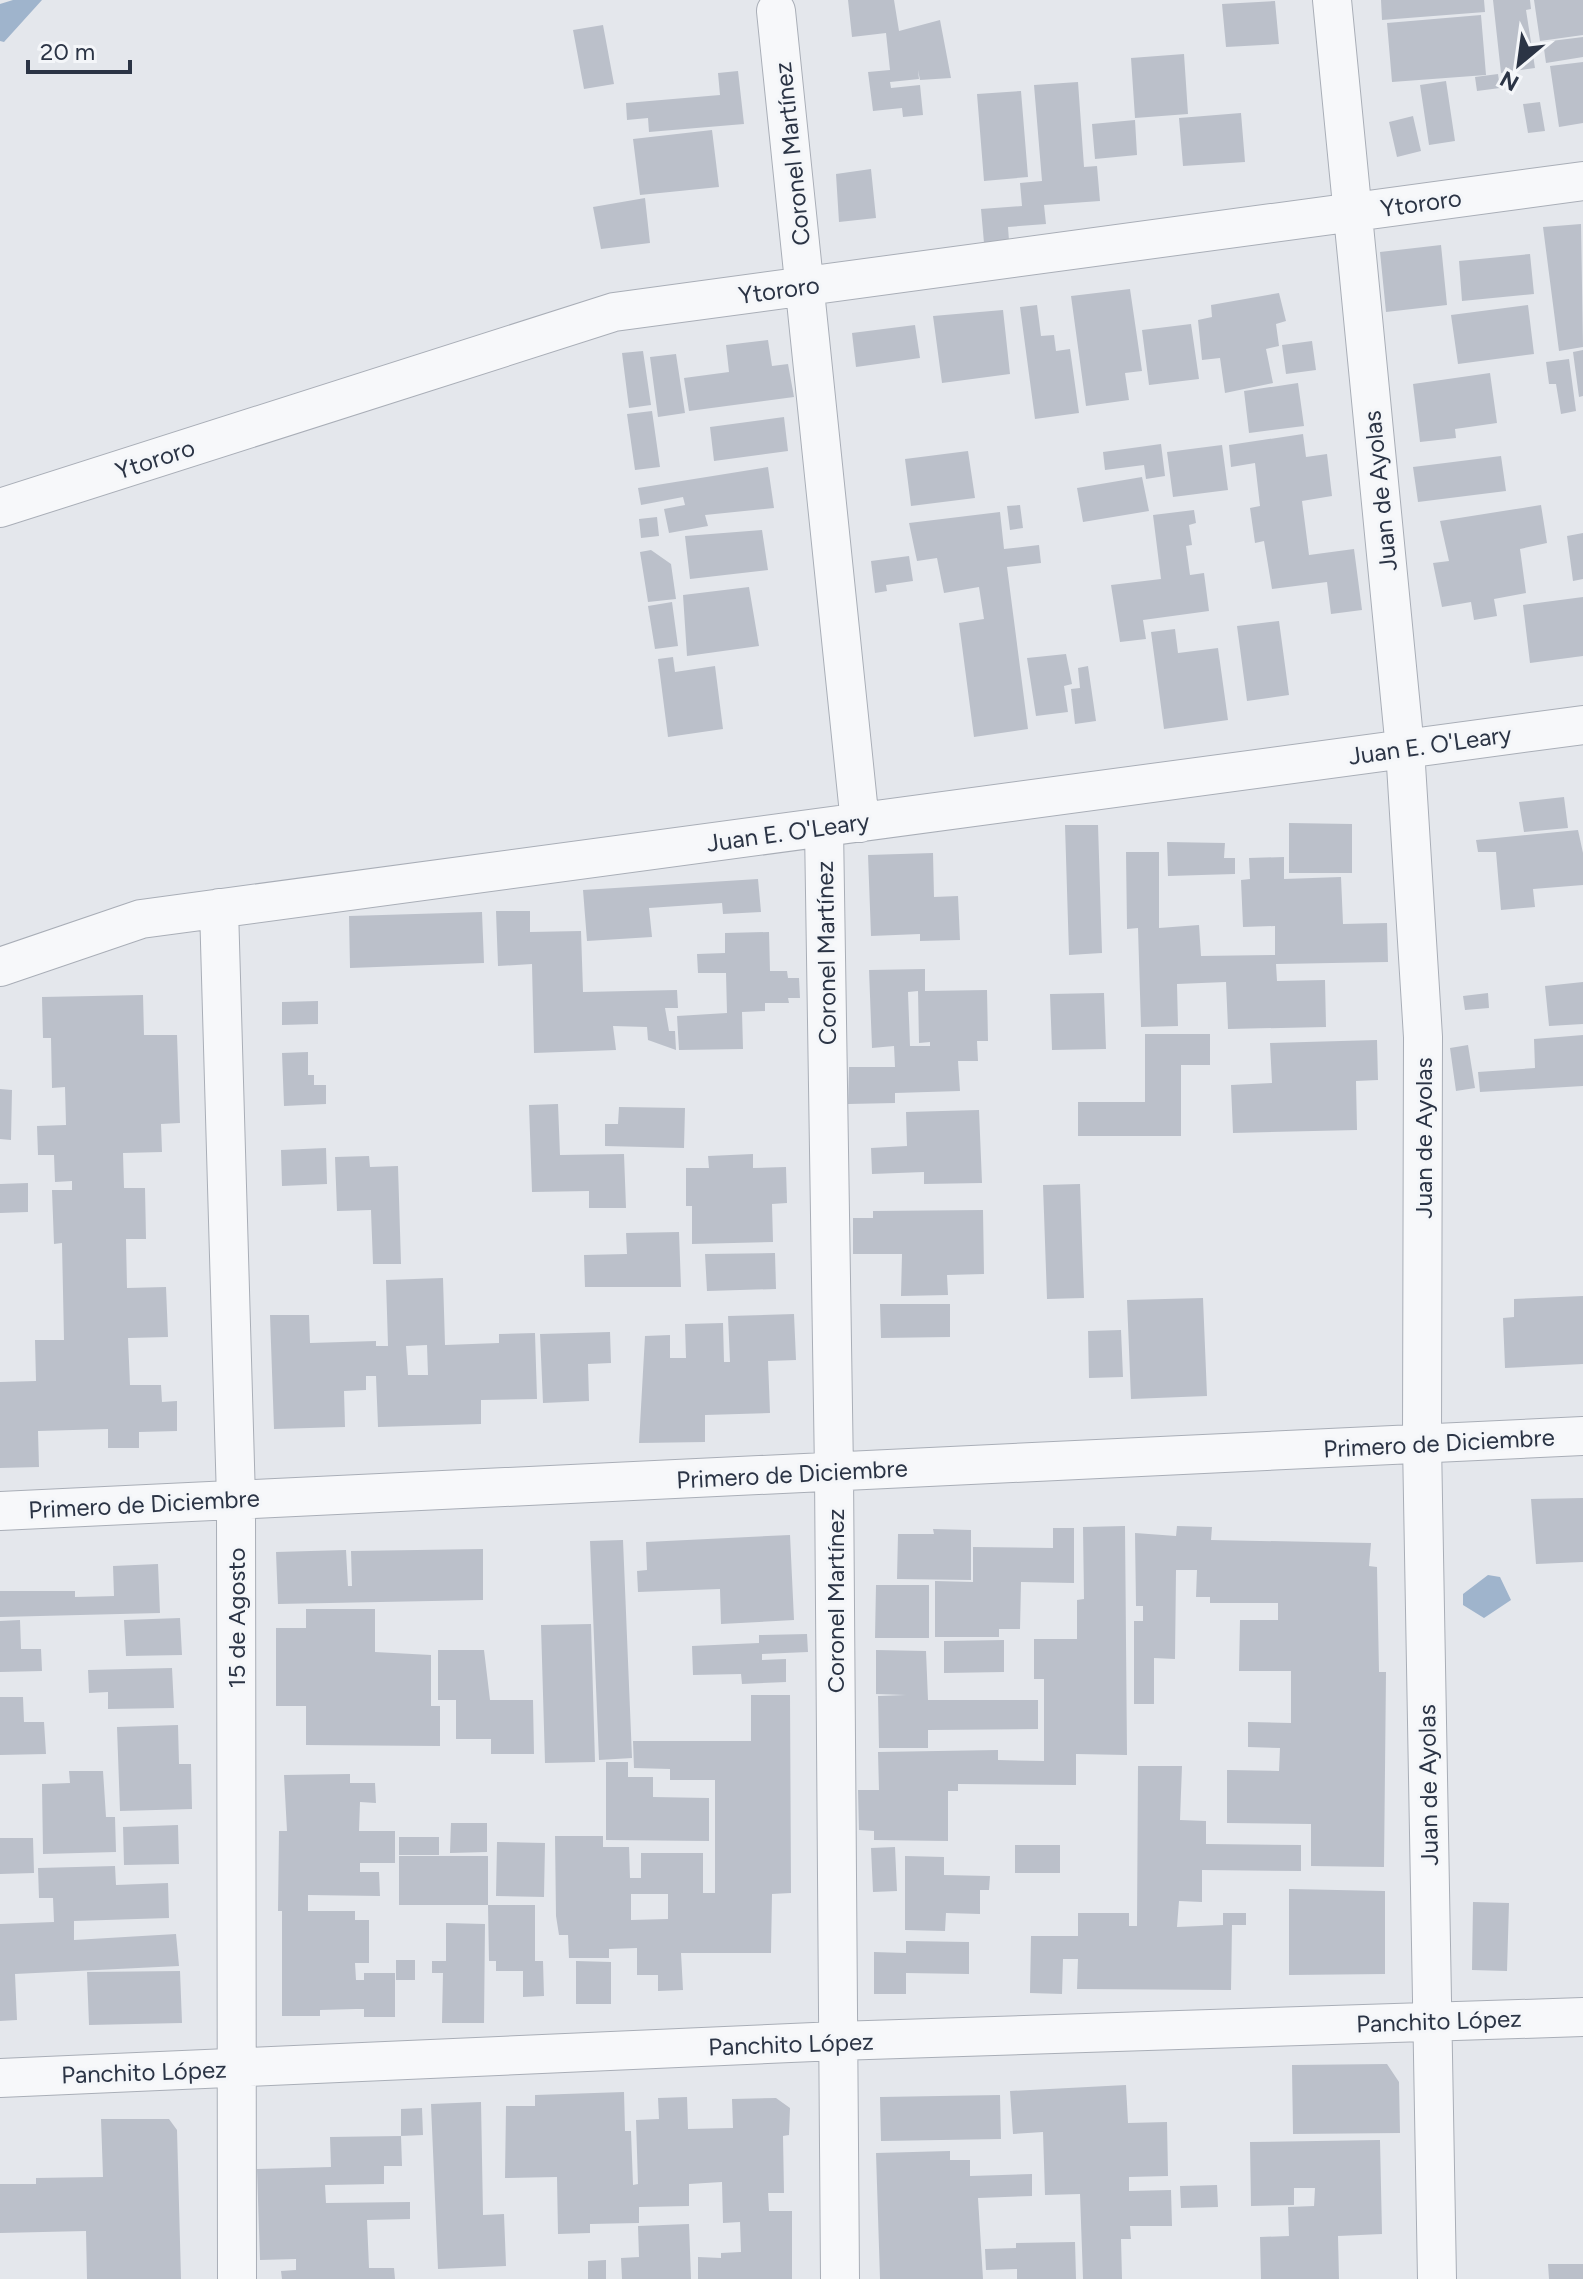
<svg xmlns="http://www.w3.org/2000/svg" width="1583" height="2279" font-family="Figtree,sans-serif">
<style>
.water{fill:#9fb4cc}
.building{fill:#bbc0ca;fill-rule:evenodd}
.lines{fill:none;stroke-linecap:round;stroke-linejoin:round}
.minor-casing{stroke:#a9aeb7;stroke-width:40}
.minor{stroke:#f7f8fa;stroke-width:38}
.labels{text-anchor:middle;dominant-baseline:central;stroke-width:6;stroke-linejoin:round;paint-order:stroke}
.street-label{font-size:24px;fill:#2b3445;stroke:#f4f6f9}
</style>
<rect width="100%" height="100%" fill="#e4e7ec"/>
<!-- water -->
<path class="water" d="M13 0H42L4 42 0 41V4Z
M1488 1575 1500 1577 1511 1600 1484 1618 1463 1605V1594Z"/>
<!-- building -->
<path class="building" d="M848 0H894L899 31 940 20 951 78 920 80 918 70 919 79 890 82 891 88 920 85 923 115 903 117 902 108 873 111 868 72 890 70 886 33 852 37Z
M1381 0H1484L1485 12 1382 20Z
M1493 0H1530L1531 9 1526 10 1535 68 1501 73Z
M1534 0H1583V35L1540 41Z
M1275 1 1279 44 1226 47 1222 4Z
M1481 15 1486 75 1392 82 1387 23Z
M603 25 614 84 584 89 573 30Z
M1583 37V57L1546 63 1543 42Z
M1184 54 1188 114 1135 118 1131 58Z
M1583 62V123L1559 127 1550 66Z
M738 71 744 124 649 132 648 118 627 120 626 103 720 95 718 73Z
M1498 74 1500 88 1477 91 1475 77Z
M1446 81 1455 141 1429 145 1420 85Z
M1078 82 1084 167 1097 166 1100 201 1044 205 1046 224 1008 227 1009 241 984 243 981 209 1022 206 1020 183 1042 181 1034 85Z
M1021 91 1028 177 984 181 977 94Z
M1540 102 1545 131 1528 133 1523 104Z
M1241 113 1245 162 1183 166 1179 118Z
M1413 116 1421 151 1397 157 1389 122Z
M1135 120 1137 155 1095 159 1092 124Z
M712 130 719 187 640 195 633 139Z
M871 169 876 218 839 222 836 174Z
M645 198 650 243 601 249 593 207Z
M1581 224 1583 347 1559 351 1543 227Z
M1441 245 1447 305 1386 312 1380 252Z
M1530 254 1534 294 1462 301 1459 261Z
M1130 289 1142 371 1125 373 1129 400 1086 406 1071 296Z
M1279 293 1286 321 1276 324 1279 346 1266 349 1273 383 1225 393 1220 358 1202 360 1198 320 1212 317 1211 305Z
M1037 305 1041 336 1054 335 1056 351 1070 349 1079 413 1035 419 1020 307Z
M1528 305 1534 354 1458 364 1451 315Z
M1003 310 1010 374 942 383 933 316Z
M1191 324 1199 379 1149 385 1142 330Z
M915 325 920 358 856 367 852 333Z
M768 340 772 366 788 364 794 397 689 411 684 378 729 372 726 345Z
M1312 341 1316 370 1286 374 1282 345Z
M1583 350V396L1579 397 1573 352Z
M643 351 651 405 629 408 622 353Z
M676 354 685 413 658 417 650 357Z
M1569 359 1576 411 1561 414 1556 384H1549L1546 362Z
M1490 373 1497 423 1455 429 1456 438 1420 442 1413 384Z
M1298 383 1304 426 1249 433 1244 391Z
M652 411 660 467 635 470 627 414Z
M784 417 788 451 714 461 710 427Z
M1303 434 1306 457 1327 454 1332 496 1302 501 1309 555 1354 549 1362 610 1331 614 1327 582 1272 589 1264 541 1255 543 1250 508 1260 506 1255 463 1231 467 1229 445Z
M1161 444 1165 476 1146 479 1144 465 1105 470 1103 452Z
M1222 445 1228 490 1173 497 1167 452Z
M968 451 975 498 911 506 905 459Z
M1501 456 1506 491 1418 502 1413 467Z
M768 467 774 508 705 515 708 526 669 533 664 509 685 505 683 497 641 505 638 488Z
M1142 477 1149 511 1083 522 1077 488Z
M1020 505 1023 528 1010 530 1007 506Z
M1541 505 1547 543 1520 549 1526 593 1494 599 1497 616 1474 620 1471 602 1442 607 1433 563 1449 561 1440 521Z
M1194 510 1196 523 1189 525 1192 545 1186 546 1190 575 1204 573 1209 611 1143 620 1146 639 1120 642 1111 585 1161 579 1153 515Z
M1000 512 1004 549 1039 545 1041 563 1007 567 1028 729 974 737 959 623 984 619 979 587 944 593 937 558 917 561 909 523Z
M657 517 659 536 641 538 639 519Z
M762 530 768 570 690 579 685 536Z
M1583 533V579L1573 581 1567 536Z
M651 550 671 564 676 599 648 602 640 552Z
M909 556 913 581 886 585 887 591 875 593 871 561Z
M749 587 759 646 687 656 683 595Z
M1583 597V656L1530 663 1523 605Z
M672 602 678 646 655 649 648 606Z
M1279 621 1289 695 1247 701 1237 626Z
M1175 629 1178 653 1218 648 1228 720 1164 729 1151 632Z
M1066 654 1072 684 1064 686 1068 712 1036 716 1027 658Z
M673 657 675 672 715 666 723 729 668 737 658 659Z
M1088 666 1096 721 1075 724 1071 689 1080 688 1078 668Z
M1564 797 1568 828 1524 832 1519 802Z
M1289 823 1352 824V873H1289Z
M1065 825H1098L1102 953 1069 955Z
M1578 830 1583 853V885L1533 889 1535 907 1501 910 1496 852H1478L1476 840Z
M1167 842 1225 843 1224 858H1235V874L1168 876Z
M1126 852H1159V928L1199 925 1201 956 1275 955V926L1243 927 1241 880 1250 879 1249 858 1284 857V879L1341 877 1343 924 1387 923 1388 962 1276 964 1277 981 1325 980 1326 1027 1228 1029 1226 982 1177 984 1178 1026 1141 1027 1138 928 1127 929Z
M933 853 934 897 958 896 960 940 920 941V934L871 936 868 855Z
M758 879 761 912 723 914 722 903 649 908 652 937 587 941 583 890Z
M496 911H530V932L581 931 583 992 677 990 678 1008H665L669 1031H675L676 1050 648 1040 647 1027 613 1026 616 1050 534 1053 532 964 498 966Z
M482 912 484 963 350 968 349 916Z
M769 932 770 971H787L788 978H799L800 998H788L789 1003H765V1011L742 1012 743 1049 679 1050 677 1016 727 1013 726 973H698L697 954 725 953V933Z
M925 969V991L987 990 988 1041H977L978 1061H958L960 1091 895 1093V1103L848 1104 849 1067H895L894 1046 872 1048 869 970ZM918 991 919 1043 930 1042V1046H910L908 992Z
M1583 982V1024L1549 1026 1545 986Z
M1104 993 1106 1049 1052 1050 1050 994Z
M1488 993 1489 1008 1465 1010 1463 996Z
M143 995 144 1035H177L180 1123 161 1124 162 1152 123 1153 124 1188H145L146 1239H126L127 1288 166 1287 168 1337 128 1338 130 1385H161L162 1402 177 1401V1431L139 1432V1448H108V1429L38 1431 39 1467 0 1468V1382L36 1381 35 1340H64L62 1243 54 1244 52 1190H72V1181L55 1182 54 1155H38L37 1126 66 1125 65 1087 52 1088 51 1038H43L42 997Z
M318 1001V1024L282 1025V1002Z
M1145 1034H1210V1065H1181V1136H1078V1102H1145Z
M1583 1035V1086L1480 1092 1478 1072 1535 1068 1534 1039Z
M1377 1040 1378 1080 1356 1081 1357 1130 1233 1133 1231 1085 1272 1083 1270 1043Z
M1468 1045 1475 1088 1456 1091 1450 1048Z
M308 1052V1075H314V1085H326V1104L284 1106 282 1053Z
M0 1089 12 1090 11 1140 0 1139Z
M558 1104 560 1155 624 1154 626 1208H589V1191L532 1192 529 1105Z
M619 1107 685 1108 684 1148 605 1146V1124H618Z
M979 1110 982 1183 924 1184V1172L872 1174 871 1148 907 1146 906 1112Z
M326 1148 327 1184 282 1186 281 1150Z
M753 1154V1168L786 1167 787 1203 772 1204 773 1242 692 1244V1206H686V1168H709L708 1156Z
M369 1156 370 1167 398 1166 401 1264H373L371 1210 337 1211 335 1157Z
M28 1183V1212L0 1213V1184Z
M1080 1184 1084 1298 1047 1299 1043 1185Z
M983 1210 984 1274 947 1275 948 1295 901 1296 902 1254H853V1218H873V1211Z
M679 1232 681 1287H585L584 1255 627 1254 626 1233Z
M775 1253 776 1289 707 1291 705 1254Z
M443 1278 445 1345 499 1343V1334L535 1333 537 1399 481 1400V1424L378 1427 376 1376H366V1390L344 1391 345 1427 274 1429 270 1315H309L310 1343 376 1341V1346H388L386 1280ZM427 1345 428 1375H408L406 1346Z
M1583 1296V1364L1505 1368 1503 1318 1514 1317V1299Z
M1203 1298 1207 1396 1131 1399 1127 1300Z
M880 1304H950V1337L881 1338Z
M794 1314 796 1360 768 1361 770 1413 705 1415V1442L639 1443 645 1336 670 1335V1358H686L685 1324 723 1323 724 1362H730L728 1316Z
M1121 1330 1123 1377 1089 1378 1088 1331Z
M610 1332 611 1363 588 1364 589 1401 543 1403 540 1334Z
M1583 1498V1562L1536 1564 1531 1499Z
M1125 1526 1127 1755 1076 1754V1785L958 1784V1791H948V1841L874 1840V1831L859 1830 858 1790H879L878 1752 998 1750V1760L1044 1761V1679H1034V1639H1077V1600L1084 1599 1083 1527Z
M1177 1526 1212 1527 1211 1540 1371 1543 1369 1566 1377 1567 1379 1672H1386L1384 1867 1311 1866V1824L1227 1823V1770L1279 1771 1280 1748 1248 1747V1722L1291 1723V1671H1239L1240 1620H1278V1603H1210V1597H1196L1197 1570H1176L1175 1659 1154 1658V1704H1134V1621H1143V1606H1136L1135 1533 1176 1536Z
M1053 1528H1074V1583L1021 1582 1020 1629H999V1637H935V1581L973 1582V1547L1053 1548Z
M933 1529 971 1530V1580L897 1579 898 1534H934Z
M790 1535 794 1620 721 1624 720 1589 638 1592 637 1571 647 1570 646 1542Z
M623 1540 632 1758 599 1760 590 1541Z
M483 1549V1600L278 1604 276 1552 346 1550 348 1586H352L351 1551Z
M158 1564 160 1613 0 1617V1591H75V1597L114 1596 113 1566Z
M876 1585H929V1638H875Z
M306 1609H375V1652L431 1655V1706H440V1746L306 1745V1706H276V1628H306Z
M180 1618 182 1655 126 1656 124 1620Z
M20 1620 21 1649H41L42 1671 0 1672V1621Z
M591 1624 595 1762 545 1763 541 1625Z
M807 1634 808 1652 762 1654V1660L786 1659V1682L742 1684 741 1674 693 1675 692 1646 759 1643V1635Z
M1004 1640V1672L944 1673V1641Z
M438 1650H484L490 1700H533L534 1754H491V1739H456V1700H438Z
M876 1650 926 1651 928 1700H1038V1729L928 1730V1748H879L878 1696 906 1695 876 1694Z
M172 1668 174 1708 108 1709V1692L89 1693 88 1670Z
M751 1695H790L791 1893 772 1894 771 1953H681L683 1990 658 1991V1975H637V1948L609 1949V1958H569L568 1935H559L556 1916 555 1836H603V1847H629L630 1878H641V1853H703V1893H715V1780H670V1769L634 1768 633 1741H751ZM631 1894H668V1919L631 1920Z
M0 1697H23L24 1722H44L46 1754 0 1755Z
M178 1725 179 1764H191L192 1809 120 1811 117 1727Z
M606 1762H628V1777H653V1797L709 1798V1841L606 1840Z
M1138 1766H1182L1180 1820 1206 1821V1844L1301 1845V1871L1202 1870V1902L1179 1901 1177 1927 1223 1925V1913H1246V1925H1232L1231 1990 1077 1989 1078 1959H1063L1062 1994 1030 1993 1031 1936H1078V1913H1129V1926H1137Z
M69 1771H103L106 1817H115L116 1852 43 1854 42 1784 70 1783Z
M350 1774V1783H375L376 1803 360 1802 359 1831H395V1863H360V1872H379L380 1896 308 1895V1911H355V1920H369V1963H355L356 1980H364V1973H395V2017H364V2009H356L320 2010V2016H282V1911H278L279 1831H287L284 1775Z
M451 1823H487V1852L450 1853Z
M178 1825 179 1864 124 1865 123 1827Z
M399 1837H439V1855H399Z
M0 1838H33L34 1873 0 1874Z
M497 1842 545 1843 544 1897 496 1896Z
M1015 1845H1060V1873H1015Z
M895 1847 897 1891 873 1892 871 1848Z
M399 1856H488V1905H399Z
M905 1856 944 1857V1875L990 1876 989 1890H980V1914L946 1913 945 1931 905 1930Z
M115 1866 116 1885 168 1883 169 1918 74 1921V1940L176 1934 179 1966 15 1974 17 2020 0 2021V1924L54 1922 53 1898H39L38 1868Z
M1289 1889 1385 1891V1974L1289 1975Z
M1473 1902 1509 1903 1507 1971 1472 1970Z
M488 1905H535V1961H543L544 1996 523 1997V1971H496V1961H489Z
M446 1923 485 1924 484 2023H442L443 1973H432V1961H446Z
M906 1941 969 1942V1974L906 1973V1994H874V1952L906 1953Z
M396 1960H415V1980H396Z
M576 1961 611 1962V2004H576Z
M180 1971 182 2023 89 2025 87 1972Z
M1387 2064 1399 2082 1400 2133 1293 2134 1292 2065Z
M1126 2085 1128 2123 1167 2122 1168 2176 1129 2177V2191L1171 2190 1172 2226H1130L1131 2239H1121L1122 2279H1083L1080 2194 1045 2195 1043 2132 1013 2134 1010 2091Z
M624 2092 625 2131H631L633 2185 638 2184 636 2120 659 2119 658 2098 687 2097 688 2129 733 2128 732 2099 776 2098 790 2108 789 2135 783 2136 784 2193H768L769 2211H792V2279H698V2257L721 2258V2253L741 2252 740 2222 723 2223 722 2182 689 2184V2206L639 2207V2223L590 2224V2233L558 2234 557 2177 505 2178 506 2106H535V2095Z
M1000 2095 1001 2139 881 2141 880 2097Z
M481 2102 483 2215 504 2214 506 2266 438 2269 431 2104Z
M422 2108 423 2135 401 2136V2109Z
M101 2119H169L177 2130 181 2279H87L86 2231 0 2233V2184H36V2178L103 2177Z
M401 2136 402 2166H384V2184L325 2185 326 2203 410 2202V2219L367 2220 369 2268H394L395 2279H282L281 2271 296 2270V2259L260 2260 257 2169 331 2167 330 2137Z
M1380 2140 1382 2234 1338 2236 1339 2279H1261L1260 2237 1289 2236 1288 2207 1314 2206 1315 2188H1294V2205L1251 2206 1250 2142Z
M950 2151V2160H970V2176L1032 2174V2196L978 2198 983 2279H880L876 2153Z
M1217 2185 1218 2207 1181 2208 1180 2186Z
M689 2224 691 2279H622L621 2258 639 2257 638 2226Z
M1075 2242 1076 2279H1017V2269L986 2270 985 2249 1016 2248V2243Z
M606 2260V2279H588V2261Z
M1548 2264H1583V2279H1549Z"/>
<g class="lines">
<!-- minor casing -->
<g class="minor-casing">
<path id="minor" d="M1332 0 1405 749 1423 1037 1422 1443 1437 2279
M776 11 860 823
M0 508 614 312 1583 181
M824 828 834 1472 840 2279
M219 908 236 1499 237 2279
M0 967 141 919 1583 725
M0 1511 1583 1436
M0 2078 837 2041 1583 2017"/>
</g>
<!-- minor -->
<use href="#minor" class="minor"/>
</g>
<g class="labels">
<!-- street labels -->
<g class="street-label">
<text transform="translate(792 154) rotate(-96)">Coronel Martínez</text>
<text transform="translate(1421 203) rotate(-8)">Ytororo</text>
<text transform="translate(779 290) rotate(-8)">Ytororo</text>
<text transform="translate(155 459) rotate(-18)">Ytororo</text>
<text transform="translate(1380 491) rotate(-96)">Juan de Ayolas</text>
<text transform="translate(1430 745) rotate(-8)">Juan E. O'Leary</text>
<text transform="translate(788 832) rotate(-8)">Juan E. O'Leary</text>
<text transform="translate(826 953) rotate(-91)">Coronel Martínez</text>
<text transform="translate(1423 1138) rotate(-90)">Juan de Ayolas</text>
<text transform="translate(1439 1443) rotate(-3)">Primero de Diciembre</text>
<text transform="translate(792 1474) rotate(-3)">Primero de Diciembre</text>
<text transform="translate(144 1504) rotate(-3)">Primero de Diciembre</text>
<text transform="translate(835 1601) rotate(-90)">Coronel Martínez</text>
<text transform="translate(236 1618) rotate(-90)">15 de Agosto</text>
<text transform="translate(1428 1785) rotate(-91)">Juan de Ayolas</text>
<text transform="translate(1439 2021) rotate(-2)">Panchito López</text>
<text transform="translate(791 2044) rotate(-2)">Panchito López</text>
<text transform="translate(144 2072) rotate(-2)">Panchito López</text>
</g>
</g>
<!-- north arrow -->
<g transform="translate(1519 64) rotate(209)" stroke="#f4f6f9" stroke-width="6" paint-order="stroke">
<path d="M0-6L14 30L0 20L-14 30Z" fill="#2b3445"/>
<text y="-12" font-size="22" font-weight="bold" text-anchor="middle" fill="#2b3445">N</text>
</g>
<!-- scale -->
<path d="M28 60v12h102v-12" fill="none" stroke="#2b3445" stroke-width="4"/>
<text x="40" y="60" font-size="24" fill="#2b3445" stroke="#f4f6f9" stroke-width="6" paint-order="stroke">20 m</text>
</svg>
